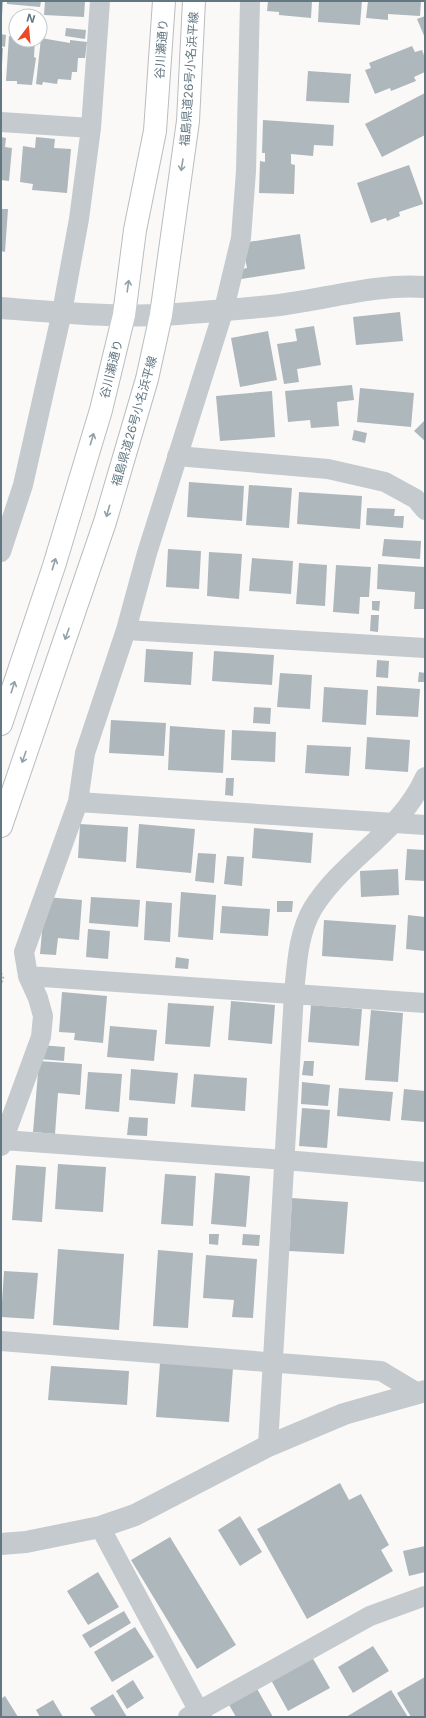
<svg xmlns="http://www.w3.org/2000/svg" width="426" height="1718" font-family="Inter,'Noto Sans JP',sans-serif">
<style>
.building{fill:#adb7bc}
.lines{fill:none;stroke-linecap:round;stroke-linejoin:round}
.primary-casing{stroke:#b8bdc0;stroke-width:24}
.path{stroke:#c0c3c5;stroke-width:2.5;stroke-dasharray:2 2;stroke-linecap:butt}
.minor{stroke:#c4cacd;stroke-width:20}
.tertiary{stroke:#c4cacd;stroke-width:22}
.primary{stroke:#fff;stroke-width:22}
.oneway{stroke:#92a0a8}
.labels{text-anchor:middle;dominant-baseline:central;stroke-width:4;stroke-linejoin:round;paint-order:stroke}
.street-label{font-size:12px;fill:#637783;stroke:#fff}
</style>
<rect width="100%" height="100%" fill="#faf9f7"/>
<!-- building -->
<path class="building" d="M1 1H3L2 17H1Z
M7 1H41L40 7 7 4Z
M45 1H85L84 17 44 15Z
M268 1H312L311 18 279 15V12L267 11Z
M319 1H362L360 25 318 22Z
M368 1H421L420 16 388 14V20L366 18Z
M425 16V38L417 19Z
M66 28 86 30 85 39 65 36Z
M1 34 6 35 5 47 1 46Z
M9 36 16 37V40H35L34 57 36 58 32 85 17 84V81H6Z
M41 38 70 43V40L87 42 85 58H78L77 72H72L71 80 58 79 57 84 43 82 42 85 36 84Z
M412 46 415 52 422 50 425 58V72L414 77 416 81 391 91 390 88 375 94 365 70 371 68 369 63Z
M1 48H3L2 65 1 64Z
M308 71 351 74 349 103 306 101Z
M425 93V135L382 157 365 124Z
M263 120 334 125 333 146 314 145 313 156 291 154V164L295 165 294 194 259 193 260 161 265 162V153H262Z
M1 137 6 138 5 147 12 148 9 181 1 180Z
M36 137 55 139 54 148 71 149 67 193 32 190 33 184 20 182 23 146 35 148Z
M409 165 423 204 399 212 400 216 387 221 386 218 371 223 357 183Z
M1 209H8L5 252 1 251Z
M300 234 305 269 241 279 239 270 247 268 242 243Z
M400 312 403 341 356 345 353 317Z
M314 326 321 365 297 369 299 382 284 384 277 344 297 341 295 329Z
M268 331 277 380 240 387 231 338Z
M352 385 354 400 337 402 339 426 311 428 310 420 288 422 285 391Z
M360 388 414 393 411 427 357 422Z
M272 391 275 437 220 441 216 396Z
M425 420V441L414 431Z
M354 430 367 433 365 443 352 440Z
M189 482 244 486 242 521 187 517Z
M249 485 292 488 289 528 246 525Z
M299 492 362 496 360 529 297 524Z
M367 508 395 509 394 516H404L403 528 366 525Z
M384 539 421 541 420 559 382 556Z
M168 549 201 551 199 589 166 587Z
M209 552 242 554 239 599 207 596Z
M252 558 293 561 291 594 249 591Z
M299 563 327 565 325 606 296 604Z
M378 564 425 567V609H414L415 592 377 589Z
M336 565 371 567 369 597H360L359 614 333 612Z
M372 601H380L379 611 372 610Z
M371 615H379L378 632 370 631Z
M146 649 193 652 191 685 144 682Z
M214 651 274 655 272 685 212 681Z
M377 660 389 661 388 678 376 677Z
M419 672 425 673V682H418Z
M280 673 312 675 310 709 277 707Z
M377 686 420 689 418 717 376 715Z
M324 687 368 690 366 725 322 722Z
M254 707 271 708 270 724 253 723Z
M111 720 166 723 164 756 109 753Z
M170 726 225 730 223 773 168 770Z
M232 730 276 732 275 762 231 760Z
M367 737 410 740 408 772 365 769Z
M307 745 351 747 349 776 305 773Z
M226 778H234L233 796 225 795Z
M80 824 128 827 126 862 78 858Z
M139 824 195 829 191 873 136 868Z
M254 828 313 833 311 863 252 858Z
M407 849 425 850V881L405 880Z
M198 853 216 854 214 883 195 881Z
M227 856 244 857 242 886 224 884Z
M398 869 399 895 361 897 360 871Z
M181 892 216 895 213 940 178 937Z
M45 897 82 900 79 940 58 938 56 955 40 954Z
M91 897 140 900 138 927 89 923Z
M146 901 172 903 170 942 144 940Z
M277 901H293L292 912H277Z
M222 906 270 909 268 936 220 933Z
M408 915 425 917V951L406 949Z
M324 920 396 925 393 961 322 956Z
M88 929 110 931 108 959 86 957Z
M176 957 189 959 188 969 175 968Z
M62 992 107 996 103 1043 74 1040 75 1033 59 1032Z
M231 1001 275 1005 272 1044 228 1040Z
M168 1003 214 1006 210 1047 165 1044Z
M311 1005 362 1009 359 1046 308 1042Z
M371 1010 403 1013 398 1082 365 1080Z
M110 1026 157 1030 154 1061 107 1057Z
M40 1045 65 1047 64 1061 39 1059Z
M39 1061 82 1064 80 1095 58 1093 55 1134 33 1132Z
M304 1061H314L313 1076 302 1075Z
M131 1069 178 1073 175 1104 129 1100Z
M88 1072 122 1074 119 1112 85 1109Z
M194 1074 247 1078 245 1111 191 1107Z
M302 1082 330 1085 328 1106 301 1104Z
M339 1088 393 1092 390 1121 337 1116Z
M404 1089 425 1091V1122L401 1120Z
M302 1108 330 1110 327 1148 299 1146Z
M129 1117 148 1118 147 1136 127 1135Z
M58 1164 106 1167 103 1212 55 1209Z
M16 1165 46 1167 42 1222 12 1220Z
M215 1173 250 1176 246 1227 211 1224Z
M165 1174 196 1176 193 1226 161 1224Z
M292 1198 348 1202 344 1254 289 1251Z
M209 1234H219L218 1245 209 1244Z
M243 1234 260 1235 259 1246 242 1245Z
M58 1249 124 1254 119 1330 53 1325Z
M158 1250 193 1253 188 1328 153 1326Z
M206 1255 257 1259 253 1318 232 1317 234 1300 203 1298Z
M4 1271 38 1273 34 1319 1 1317Z
M160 1363 233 1368 229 1422 156 1417Z
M51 1366 129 1371 127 1405 48 1400Z
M340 1483 349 1500 361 1494 389 1545 381 1550 393 1571 307 1619 257 1529Z
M240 1516 262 1552 240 1566 218 1530Z
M170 1537 236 1645 197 1669 131 1560Z
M425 1546V1572L409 1576 403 1551Z
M98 1572 119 1607 88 1625 67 1591Z
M124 1611 131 1623 90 1648 82 1635Z
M135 1627 154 1657 112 1682 94 1652Z
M373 1646 389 1671 353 1693 338 1667Z
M312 1657 330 1688 288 1711 271 1680Z
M425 1677V1717H411L397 1693Z
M133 1680 144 1698 127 1709 116 1691Z
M256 1687 273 1717H236L228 1703Z
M391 1690 408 1717H346Z
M113 1694 127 1717H96L90 1708Z
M5 1696 18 1717H1V1699Z
M53 1700 63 1717H40L36 1710Z"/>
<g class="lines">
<!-- primary casing -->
<g class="primary-casing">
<path id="primary" d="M1 724 54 566 101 410 124 315 135 230 155 131 164 1
M1 826 105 522 147 379 161 315 188 121 194 1"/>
</g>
<!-- path -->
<path class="path" d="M1 973 3 978 1 985"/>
<!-- minor -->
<path class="minor" d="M1 122 91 128
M177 456 328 469 385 482 416 499 425 510
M1 552 23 485 62 312 79 219 91 128 100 1
M126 630 425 648
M78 802 425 825
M28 976 425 1003
M3 1140 285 1160 425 1172
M1 1146 41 1037 43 1016 38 998 28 976 24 952 78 802 85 753 126 630 147 553 224 309 241 238 246 171 250 1
M1 1341 381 1371 416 1392
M268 1446 294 993C297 964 298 933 313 908 344 858 400 833 425 777
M100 1527 202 1717
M188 1717 370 1616 425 1596"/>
<!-- tertiary -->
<path class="tertiary" d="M1 308C53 312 109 317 161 315 194 313 227 310 260 307 315 303 370 283 425 287
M1 1544 26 1542 100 1527 135 1515 268 1446 344 1414 425 1391"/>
<!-- primary -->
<use href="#primary" class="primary"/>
</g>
<!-- one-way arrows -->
<defs><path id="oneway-shaft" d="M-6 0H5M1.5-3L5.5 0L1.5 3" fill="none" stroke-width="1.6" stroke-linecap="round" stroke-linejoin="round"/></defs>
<g class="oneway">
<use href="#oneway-shaft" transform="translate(182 165) rotate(99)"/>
<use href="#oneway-shaft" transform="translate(128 286) rotate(-82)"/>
<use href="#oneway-shaft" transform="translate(92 439) rotate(-73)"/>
<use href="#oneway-shaft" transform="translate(108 511) rotate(106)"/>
<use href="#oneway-shaft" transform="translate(54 564) rotate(-73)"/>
<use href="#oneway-shaft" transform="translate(67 634) rotate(109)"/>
<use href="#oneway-shaft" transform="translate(13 687) rotate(-72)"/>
<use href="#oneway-shaft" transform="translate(24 757) rotate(109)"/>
</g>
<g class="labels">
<!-- street labels -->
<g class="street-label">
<text transform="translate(161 49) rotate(-86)">谷川瀬通り</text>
<text transform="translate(189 79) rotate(-86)">福島県道26号小名浜平線</text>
<text transform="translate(111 369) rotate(-76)">谷川瀬通り</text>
<text transform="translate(134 421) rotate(-74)">福島県道26号小名浜平線</text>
</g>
</g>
<!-- border -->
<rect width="426" height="1718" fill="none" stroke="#637783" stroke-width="4"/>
<!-- north arrow -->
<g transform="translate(28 28) rotate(16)"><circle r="19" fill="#ffffff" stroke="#c1c9cd"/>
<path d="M0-3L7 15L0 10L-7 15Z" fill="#ea4927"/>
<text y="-6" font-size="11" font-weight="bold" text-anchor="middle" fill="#637783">N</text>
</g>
</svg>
